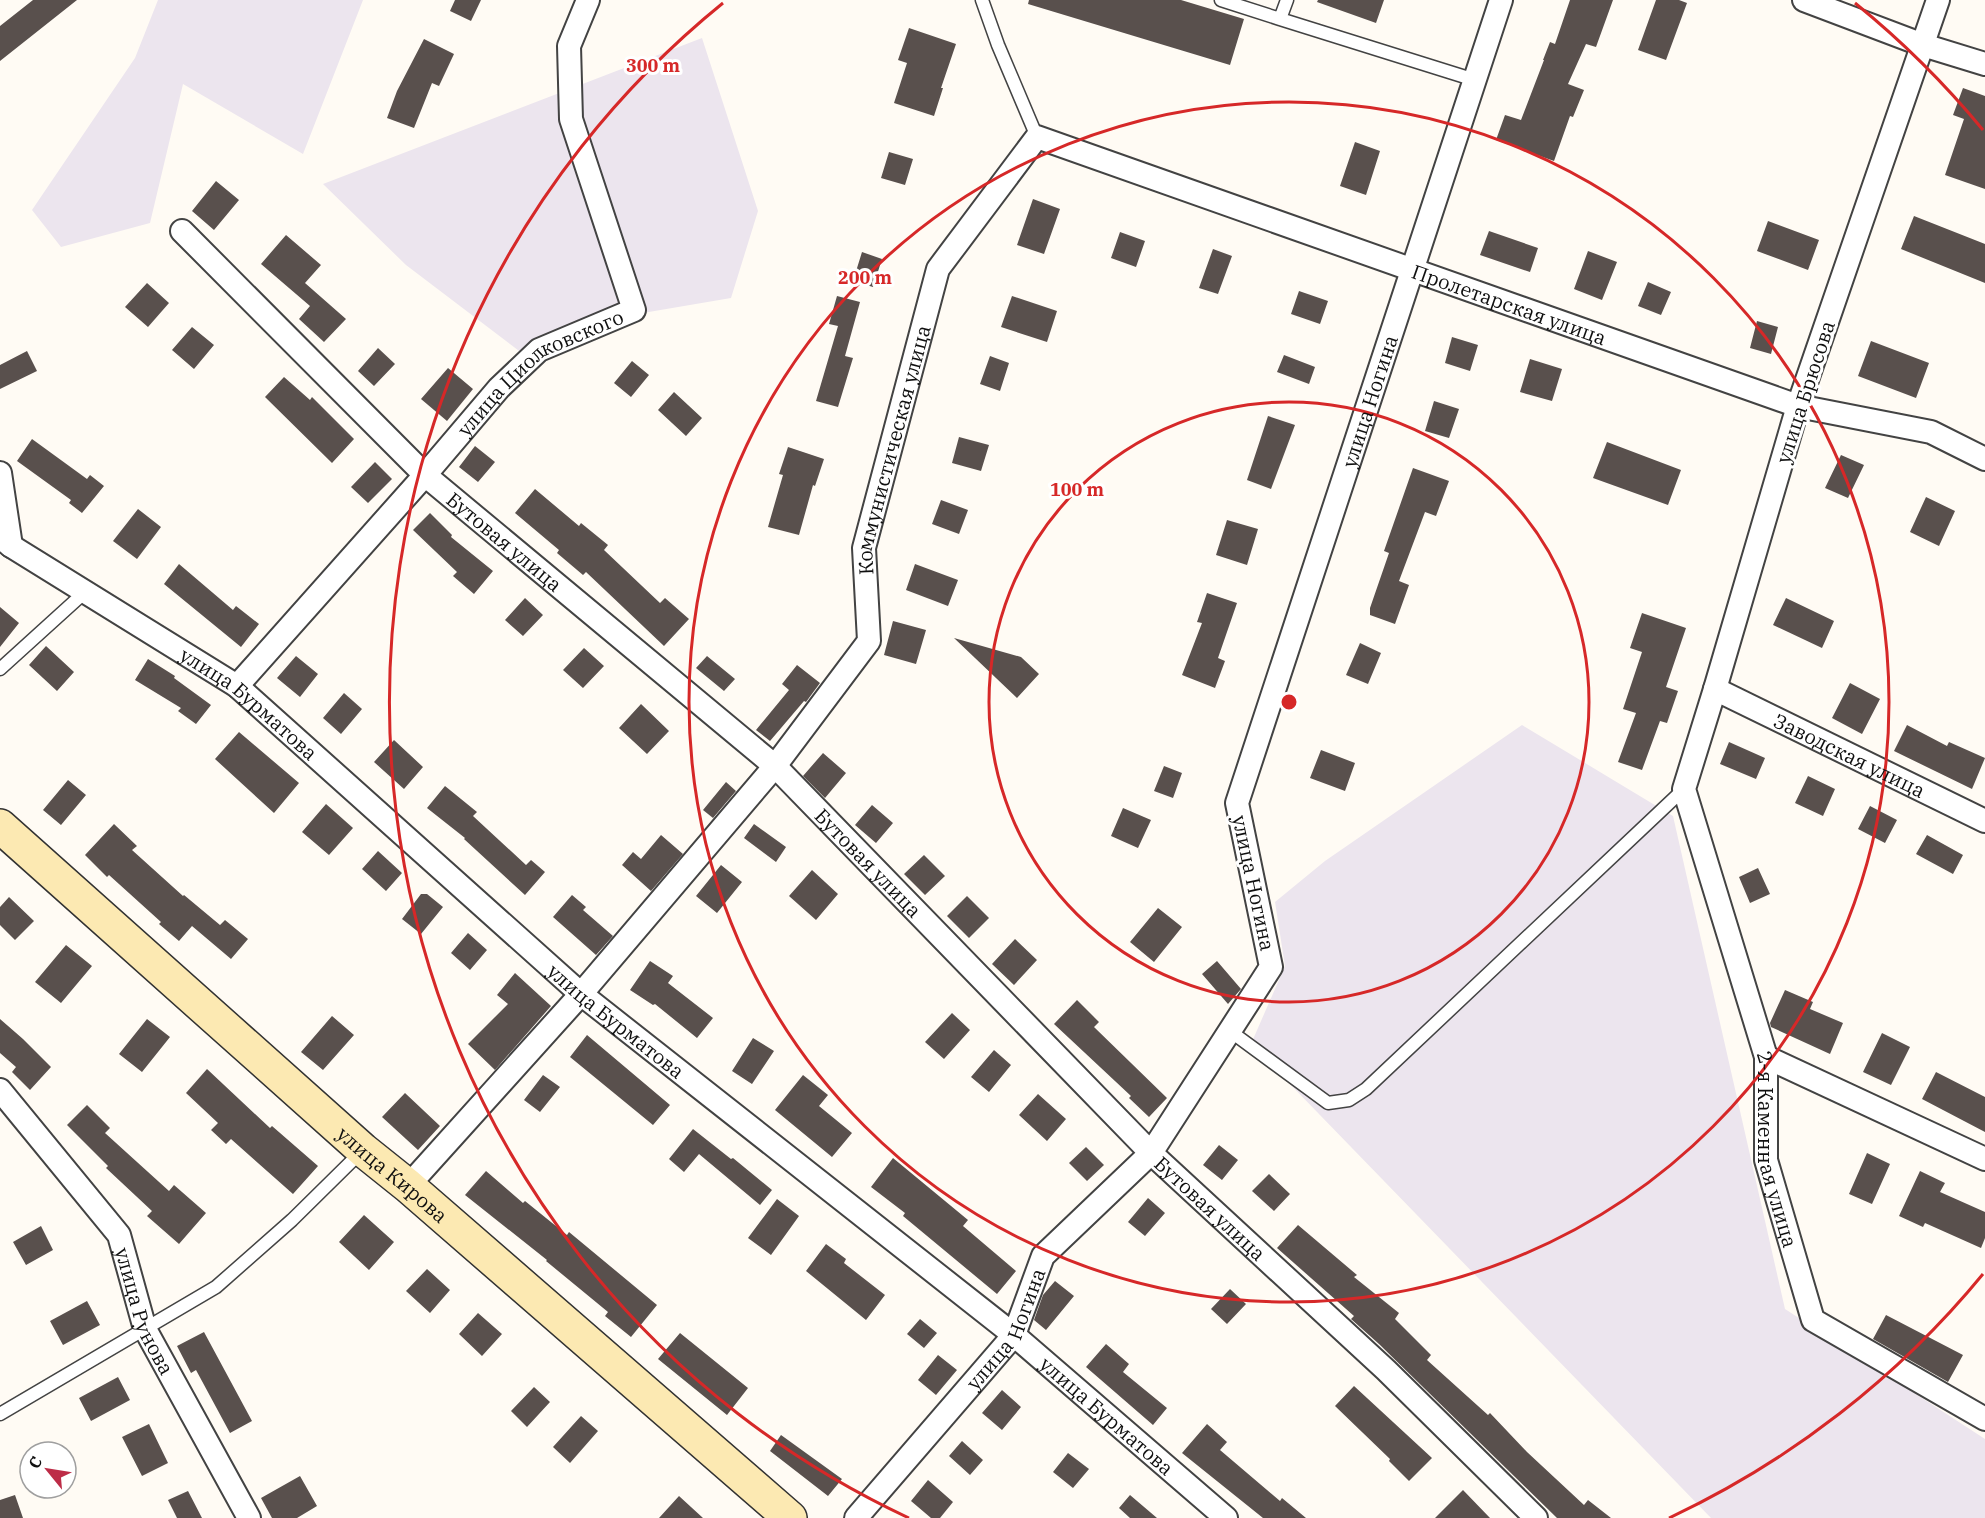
<svg xmlns="http://www.w3.org/2000/svg" width="1985" height="1518" font-family="'IBM Plex Serif',serif">
<style>
.industrial{fill:#ece5ee}
.building{fill:#59504d}
.lines{fill:none;stroke-linecap:round;stroke-linejoin:round}
.service-casing{stroke:#434343;stroke-width:15}
.minor-casing{stroke:#434343;stroke-width:26}
.secondary-casing{stroke:#323232;stroke-width:36}
.service{stroke:#fff;stroke-width:12}
.minor{stroke:#fff;stroke-width:22}
.secondary{stroke:#fce9b2;stroke-width:33}
.ring{fill:none;stroke:#d62828;stroke-width:3}
.labels{text-anchor:middle;dominant-baseline:central;stroke-width:6;stroke-linejoin:round;paint-order:stroke}
.street-label{font-size:20px;fill:#101010;stroke:#fff}
.centre{fill:#d62828;stroke:#fff;stroke-width:3}
.ring-label{font-size:18px;text-anchor:middle;font-weight:bold;fill:#d62828;stroke:#fff;stroke-width:6;stroke-linejoin:round;paint-order:stroke}
</style>
<rect width="100%" height="100%" fill="#fffbf4"/>
<!-- industrial -->
<path class="industrial" d="M158 0H363L303 154 183 84 150 223 61 247 32 210 135 58Z
M702 38 758 211 731 298 637 314 527 357 406 265 323 184Z
M1522 725 1673 816 1785 1309 1985 1439V1518H1711L1251 1044 1285 966 1275 902 1325 861Z"/>
<!-- building -->
<path class="building" d="M33 0H77L0 61V26Z
M455 0H481L471 21 450 11Z
M1029 0H1181L1244 19 1230 65 1028 4Z
M1318 0H1384L1376 23 1317 2Z
M1570 0H1613L1596 47 1586 44 1568 84 1584 90 1573 117 1570 116 1554 161 1496 140 1505 115 1521 120 1544 60H1543L1550 42 1555 44Z
M1656 0H1679L1687 3 1666 60 1638 50Z
M909 28 956 44 941 88H943L934 116 894 103 907 63 898 60Z
M424 39 454 54 439 86 432 83 414 128 387 118 397 91Z
M1963 88 1985 96V189L1945 175 1964 119 1953 115Z
M1355 142 1380 151 1366 195 1340 186Z
M889 152 913 159 905 185 881 178Z
M216 181 239 200 214 230 192 211Z
M1033 199 1060 209 1044 254 1017 245Z
M1914 216 1985 244V283L1901 249Z
M1768 221 1819 240 1808 270 1757 251Z
M1489 231 1538 248 1530 272 1480 255Z
M1120 232 1145 241 1136 267 1111 258Z
M286 235 321 265 305 283 346 319 324 342 299 319 310 306 261 264Z
M1213 249 1232 256 1218 294 1199 288Z
M1588 251 1617 262 1602 300 1574 289Z
M862 252 882 259 873 287 853 281Z
M1648 282 1671 292 1661 315 1638 306Z
M147 283 169 303 148 327 125 307Z
M1299 291 1328 301 1320 324 1291 314Z
M837 296 860 302 845 356 853 358 838 407 816 401 838 326 829 324Z
M1012 296 1057 311 1047 342 1001 327Z
M1757 321 1778 327 1771 354 1750 348Z
M192 327 214 345 194 369 172 350Z
M1452 337 1478 345 1470 371 1445 363Z
M1871 341 1929 363 1916 398 1858 376Z
M378 348 395 364 374 386 358 371Z
M27 351 37 371 0 389V365Z
M1284 355 1315 367 1309 384 1277 372Z
M990 356 1009 363 1000 391 980 384Z
M1530 359 1562 369 1552 401 1520 392Z
M632 361 649 375 631 397 614 383Z
M448 368 473 389 447 421 421 399Z
M284 377 310 400 312 397 354 439 332 463 265 397Z
M674 392 702 418 686 436 658 410Z
M1434 401 1459 409 1449 438 1425 431Z
M1268 416 1295 425 1271 489 1247 480Z
M959 437 989 445 981 471 952 463Z
M32 439 87 479 90 475 104 486 82 513 69 503 71 500 17 461Z
M1607 442 1681 470 1668 505 1593 478Z
M475 446 495 462 478 482 459 467Z
M788 447 824 459 815 486 813 485 799 535 768 527 783 475 779 474Z
M1841 455 1864 465 1848 498 1825 488Z
M375 462 392 479 368 503 351 487Z
M1413 468 1449 481 1436 516 1425 512 1399 581 1409 585 1395 624 1370 615V608L1389 553 1384 551Z
M535 489 579 526 581 523 608 545 604 550 660 603 665 598 689 619 664 646 586 572 583 575 557 553 559 550 515 513Z
M1926 497 1955 511 1939 546 1910 532Z
M941 500 968 510 959 534 932 524Z
M138 509 161 527 137 559 113 541Z
M430 513 452 535 451 537 493 571 474 594 453 576 457 572 413 530Z
M1227 520 1258 529 1247 565 1216 555Z
M179 564 233 610 236 606 259 624 241 647 164 584Z
M915 564 958 580 948 606 906 590Z
M1207 593 1237 603 1218 658 1225 661 1215 688 1182 675 1202 623 1197 622Z
M525 598 543 615 523 636 505 620Z
M1786 598 1834 621 1822 648 1773 625Z
M0 607 19 623 0 647Z
M1642 613 1686 628 1666 687 1678 691 1667 723 1660 721 1642 770 1618 762 1636 713 1623 709 1642 652 1630 648Z
M893 621 926 630 916 664 884 655Z
M954 638 1021 657 1039 674 1017 698Z
M1360 643 1381 653 1368 684 1346 675Z
M46 646 74 672 57 691 29 665Z
M584 648 604 666 583 688 563 670Z
M296 656 318 674 300 697 277 678Z
M707 656 735 679 724 691 696 668Z
M148 659 175 676 174 678 211 705 196 724 178 711 181 708 135 680Z
M797 665 820 683 806 702 804 701 770 741 756 730 789 690 782 684Z
M1850 683 1880 699 1862 734 1832 718Z
M344 693 362 709 341 734 323 718Z
M641 704 669 731 647 754 619 728Z
M1907 725 1947 746 1949 742 1985 758 1972 789 1894 751Z
M239 732 299 783 274 813 215 759Z
M394 740 423 767 404 789 374 762Z
M1729 742 1765 758 1756 779 1720 764Z
M1321 750 1355 763 1345 791 1310 778Z
M823 753 846 773 825 798 803 776Z
M1164 766 1182 773 1173 798 1154 791Z
M1808 776 1835 789 1823 816 1795 803Z
M68 780 86 795 61 825 43 810Z
M726 782 736 791 713 818 703 810Z
M445 786 477 812 473 816 526 865 531 860 545 872 525 895 464 839 465 838 427 808Z
M326 804 353 828 329 855 302 832Z
M872 805 893 823 876 843 855 825Z
M1870 806 1897 820 1885 843 1858 829Z
M1123 808 1151 820 1138 848 1111 836Z
M114 824 137 846 132 850 183 896 184 895 220 925 225 920 248 939 231 959 192 926 179 941 159 924 161 922 109 875 107 877 85 855Z
M754 824 786 847 776 862 744 838Z
M661 835 683 854 651 891 622 865 633 852 641 859Z
M1927 835 1963 855 1953 874 1916 854Z
M378 851 402 873 386 891 362 869Z
M924 855 945 876 925 895 904 874Z
M721 865 742 882 717 913 696 896Z
M1758 868 1770 894 1750 903 1739 877Z
M812 870 838 894 816 920 789 896Z
M421 894H427L443 907 421 934 402 919Z
M572 895 586 907 583 910 613 936 596 955 553 917Z
M967 896 989 918 969 938 947 916Z
M9 897 34 921 15 940 0 925V907Z
M1158 908 1182 927 1154 962 1130 942Z
M468 933 487 950 470 970 451 953Z
M1015 939 1037 960 1014 985 992 964Z
M66 945 92 966 61 1003 35 982Z
M650 961 673 976 668 983 713 1018 697 1038 655 1004 653 1005 630 990Z
M1217 961 1241 989 1228 1004 1202 974Z
M515 973 551 1006 495 1070 468 1044 508 1004 497 995Z
M1785 990 1813 1002 1810 1009 1843 1023 1830 1054 1771 1027 1770 1023Z
M1077 1000 1099 1022 1094 1027 1167 1098 1149 1117 1129 1098 1131 1096 1054 1024Z
M952 1013 970 1030 944 1059 925 1042Z
M332 1016 354 1035 323 1070 301 1052Z
M0 1019 23 1039 51 1067 30 1090 12 1072 16 1067 0 1053Z
M147 1019 170 1037 142 1072 119 1054Z
M1882 1033 1910 1047 1891 1085 1863 1072Z
M587 1035 670 1105 653 1125 570 1057Z
M753 1038 774 1051 752 1084 732 1071Z
M994 1050 1011 1065 989 1092 971 1077Z
M207 1069 270 1128 272 1126 318 1166 293 1194 231 1139 226 1144 211 1130 218 1123 186 1093Z
M1936 1072 1985 1097V1132L1922 1099Z
M543 1075 560 1087 540 1112 524 1100Z
M803 1075 828 1095 819 1106 852 1133 832 1157 775 1110Z
M405 1093 440 1126 418 1150 382 1117Z
M1038 1094 1066 1119 1047 1141 1019 1115Z
M87 1105 110 1128 105 1133 169 1191 174 1185 206 1213 179 1244 147 1216 152 1211 106 1168 108 1166 67 1125Z
M693 1129 731 1159 733 1158 772 1190 760 1205 699 1154 684 1172 669 1159Z
M1219 1145 1238 1160 1222 1180 1203 1165Z
M1086 1147 1104 1165 1087 1181 1069 1163Z
M1867 1153 1890 1164 1872 1204 1849 1194Z
M893 1158 968 1220 963 1226 1016 1271 997 1294 903 1216 905 1213 871 1187Z
M486 1171 523 1203 525 1201 567 1235 569 1232 657 1305 631 1337 605 1316 608 1312 546 1261 547 1260 465 1195Z
M1920 1171 1945 1183 1940 1192 1985 1212V1238L1981 1248 1925 1223 1923 1227 1899 1216Z
M1269 1174 1290 1194 1274 1211 1252 1191Z
M1148 1198 1165 1213 1145 1236 1128 1222Z
M777 1199 799 1216 771 1255 748 1238Z
M364 1215 394 1242 369 1270 339 1242Z
M1298 1225 1357 1275 1354 1277 1399 1313 1395 1319 1431 1355 1427 1360 1488 1415 1490 1413 1527 1452 1584 1505 1588 1500 1611 1518H1557L1379 1344 1351 1319 1354 1316 1277 1248Z
M41 1226 53 1250 26 1265 13 1242Z
M826 1244 846 1259 844 1263 885 1295 866 1320 806 1271Z
M427 1269 450 1290 430 1313 406 1291Z
M1055 1281 1074 1296 1046 1330 1034 1320 1043 1295Z
M1230 1289 1246 1304 1227 1324 1211 1309Z
M87 1301 100 1325 63 1345 50 1321Z
M478 1313 502 1334 482 1356 459 1334Z
M1886 1315 1963 1355 1948 1382 1873 1339Z
M920 1319 937 1333 924 1348 907 1334Z
M204 1332 252 1421 230 1433 196 1370 191 1373 177 1346Z
M680 1333 748 1388 727 1415 658 1359Z
M1106 1344 1129 1364 1123 1372 1167 1408 1153 1425 1086 1367Z
M938 1355 957 1370 936 1395 918 1380Z
M118 1377 130 1400 91 1421 79 1398Z
M1354 1386 1432 1458 1409 1481 1389 1461 1390 1459 1335 1406Z
M534 1387 550 1402 527 1427 511 1411Z
M1002 1390 1021 1407 1002 1430 982 1413Z
M581 1416 598 1431 570 1463 553 1447Z
M149 1424 168 1463 142 1476 122 1437Z
M1207 1424 1227 1442 1220 1450 1280 1501 1282 1498 1306 1518H1263L1182 1453Z
M781 1435 842 1479 828 1496 770 1451Z
M962 1441 983 1460 970 1475 949 1456Z
M1068 1453 1089 1469 1073 1488 1053 1472Z
M300 1476 317 1506 297 1518H272L261 1498Z
M928 1480 953 1502 940 1518H931L911 1501Z
M1463 1490 1490 1518H1435Z
M188 1491 202 1518H177L168 1500Z
M15 1495 23 1518H0V1500Z
M1130 1495 1157 1518H1130L1119 1508Z
M679 1496 703 1518H659Z"/>
<g class="lines">
<!-- service casing -->
<g class="service-casing">
<path id="service" d="M982 0 998 45 1037 137
M1221 0 1280 19 1287 0
M1280 19 1475 80
M0 669 85 592
M1230 1031 1328 1103 1349 1100 1366 1089 1684 789
M0 1414 216 1287 292 1220 362 1151"/>
</g>
<!-- minor casing -->
<g class="minor-casing">
<g id="minor">
<path d="M1804 0 1923 45 1985 64"/>
<path id="s1" d="M1938 0 1798 406 1715 689 1684 789 1766 1057V1160L1813 1320 1985 1419"/>
<path id="s2" d="M182 231 425 475 775 766 1151 1153 1386 1370 1536 1518"/>
<path d="M0 473 11 546"/>
<path id="s3" d="M0 537 11 546 237 686 581 994 1014 1335 1226 1518"/>
<path id="s4" d="M237 686 425 475 499 388 539 350 634 310 571 119 569 46 588 0"/>
<path id="s5" d="M1715 689 1985 821"/>
<path d="M1766 1057 1985 1159"/>
<path id="s6" d="M0 1090 119 1235 145 1329 249 1518"/>
<path id="s7" d="M408 1186 581 994 775 766 869 641 864 548 938 269 1037 137 1798 406 1931 432 1985 459"/>
<path id="s8" d="M856 1518 1014 1335 1043 1256 1151 1153 1271 967 1237 803 1501 0"/>
</g>
</g>
<!-- secondary casing -->
<g class="secondary-casing">
<g id="secondary">
<path id="s9" d="M0 826 363 1150 408 1186 790 1518"/>
</g>
</g>
<!-- service -->
<use href="#service" class="service"/>
<!-- minor -->
<use href="#minor" class="minor"/>
<!-- secondary -->
<use href="#secondary" class="secondary"/>
</g>
<!-- distance rings -->
<g class="ring">
<circle cx="1289" cy="702" r="300"/>
<circle cx="1289" cy="702" r="600"/>
<path d="M1983 1274A900 900 0 0 1 1669 1518M909 1518A900 900 0 0 1 723 3M1855 3A900 900 0 0 1 1983 130"/>
</g>
<g class="labels">
<!-- street labels -->
<g class="street-label">
<text stroke="none"><textPath href="#s7" startOffset="1762">Пролетарская улица</textPath></text>
<text stroke="none"><textPath href="#s4" startOffset="440">улица Циолковского</textPath></text>
<text transform="translate(1805 392) rotate(-72)">улица Брюсова</text>
<text stroke="none"><textPath href="#s8" startOffset="1287">улица Ногина</textPath></text>
<text stroke="none"><textPath href="#s7" startOffset="909">Коммунистическая улица</textPath></text>
<text stroke="none"><textPath href="#s2" startOffset="448">Бутовая улица</textPath></text>
<text stroke="none"><textPath href="#s3" startOffset="300">улица Бурматова</textPath></text>
<text stroke="none"><textPath href="#s5" startOffset="150">Заводская улица</textPath></text>
<text stroke="none"><textPath href="#s2" startOffset="934">Бутовая улица</textPath></text>
<text transform="translate(1254 883) rotate(78)">улица Ногина</text>
<text stroke="none"><textPath href="#s3" startOffset="786">улица Бурматова</textPath></text>
<text stroke="none"><textPath href="#s1" startOffset="1203">2-я Каменная улица</textPath></text>
<text stroke="none"><textPath href="#s9" startOffset="525">улица Кирова</textPath></text>
<text stroke="none"><textPath href="#s2" startOffset="1420">Бутовая улица</textPath></text>
<text stroke="none"><textPath href="#s6" startOffset="268">улица Рунова</textPath></text>
<text stroke="none"><textPath href="#s8" startOffset="243">улица Ногина</textPath></text>
<text stroke="none"><textPath href="#s3" startOffset="1416">улица Бурматова</textPath></text>
</g>
</g>
<circle cx="1289" cy="702" r="9" class="centre"/>
<g class="ring-label">
<text x="653" y="72">300 m</text>
<text x="865" y="284">200 m</text>
<text x="1077" y="496">100 m</text>
</g>
<!-- north arrow -->
<g transform="translate(48 1470) rotate(300)"><circle r="28" fill="#ffffff" stroke="#9f9f9f" stroke-width="1.5"/>
<path d="M0-4.5L10 22L0 15L-10 22Z" fill="#bd2c47"/>
<text y="-9" font-size="16" font-weight="bold" text-anchor="middle" fill="#101010">С</text>
</g>
</svg>
